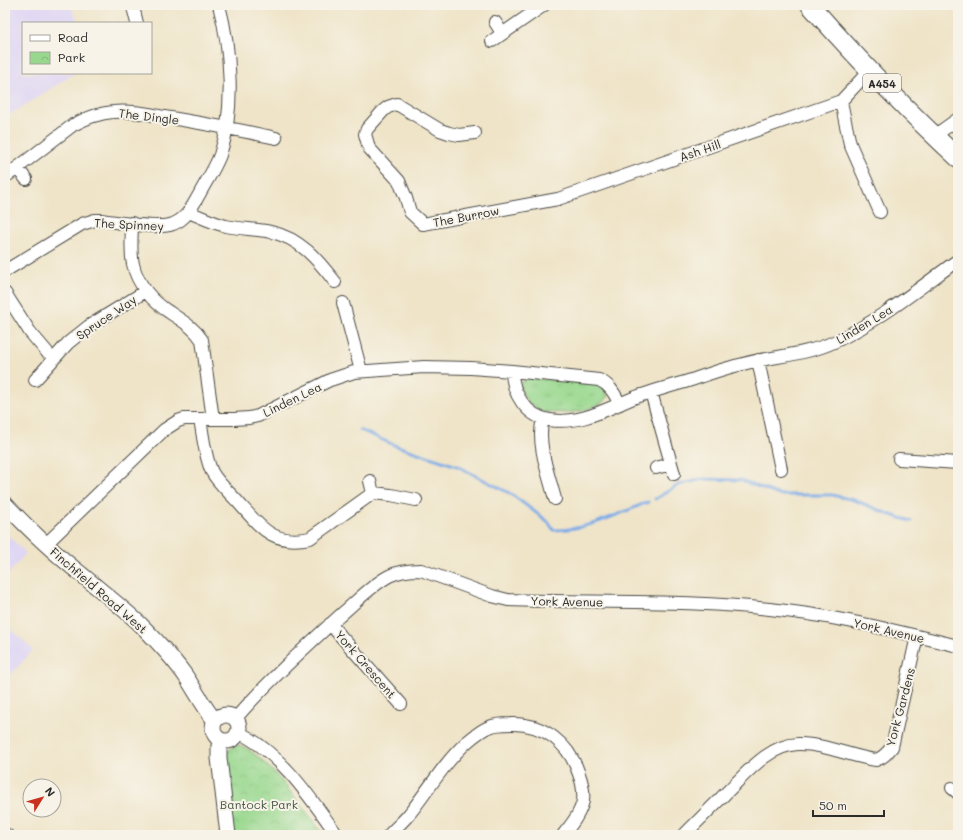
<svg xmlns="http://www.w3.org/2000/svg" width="963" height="840" font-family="Mali,sans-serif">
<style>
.built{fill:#ded5f5}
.grass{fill:url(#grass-tufts);stroke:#62825c}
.park{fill:url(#park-crowns);stroke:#62825c}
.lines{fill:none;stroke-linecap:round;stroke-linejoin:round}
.stream{stroke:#7dace7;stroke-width:3}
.minor-casing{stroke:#484743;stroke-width:14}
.major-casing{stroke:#484743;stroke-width:17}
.highway-casing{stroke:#484743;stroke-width:20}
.minor{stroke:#fff;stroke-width:12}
.major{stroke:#fff;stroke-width:15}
.highway{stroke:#fff;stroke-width:18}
.labels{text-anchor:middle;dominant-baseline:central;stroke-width:4;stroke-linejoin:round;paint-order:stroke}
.shield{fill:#f7f3e8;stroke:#686764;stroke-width:1}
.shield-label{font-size:11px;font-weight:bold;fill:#2b2b2b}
.street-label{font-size:12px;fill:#2b2b2b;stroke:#f7f3e8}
.park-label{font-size:12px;fill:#465644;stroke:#f7f3e8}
</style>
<defs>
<pattern id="grass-tufts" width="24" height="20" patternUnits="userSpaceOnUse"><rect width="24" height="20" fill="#98d88e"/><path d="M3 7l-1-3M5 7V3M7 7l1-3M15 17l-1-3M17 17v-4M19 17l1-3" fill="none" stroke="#83ba7b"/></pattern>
<pattern id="park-crowns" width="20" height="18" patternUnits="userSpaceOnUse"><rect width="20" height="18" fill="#98d88e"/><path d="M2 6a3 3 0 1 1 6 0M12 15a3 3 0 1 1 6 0" fill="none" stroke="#83ba7b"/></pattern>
</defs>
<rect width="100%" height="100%" fill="#f7f3e8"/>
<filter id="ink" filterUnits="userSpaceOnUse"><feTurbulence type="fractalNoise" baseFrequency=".025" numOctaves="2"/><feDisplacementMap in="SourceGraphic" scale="8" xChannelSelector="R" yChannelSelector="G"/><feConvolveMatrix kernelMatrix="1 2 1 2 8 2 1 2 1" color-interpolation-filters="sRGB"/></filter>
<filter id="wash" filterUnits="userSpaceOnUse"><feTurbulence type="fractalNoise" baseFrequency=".012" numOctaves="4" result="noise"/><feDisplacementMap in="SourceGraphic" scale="16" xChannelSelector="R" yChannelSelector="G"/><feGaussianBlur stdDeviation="0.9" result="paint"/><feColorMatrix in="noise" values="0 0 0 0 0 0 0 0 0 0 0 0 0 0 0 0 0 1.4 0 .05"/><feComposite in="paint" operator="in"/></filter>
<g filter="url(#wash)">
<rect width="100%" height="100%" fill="#efe4c8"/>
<!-- built -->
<path class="built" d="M5 5H70L79 23H23V73H75L5 118Z
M5 533 26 553 5 578Z
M5 623 33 650 5 681Z"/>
<!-- grass -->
<path class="grass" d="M527 378 595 383 603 387 608 396 601 404 585 410 568 413 542 412 531 405 523 395 520 387 522 382Z"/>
<!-- park -->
<path class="park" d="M239 745C265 753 306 812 324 835H231L224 755 234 746Z"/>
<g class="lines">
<!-- stream -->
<path class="stream" d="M360 430 394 445 457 466 511 494 547 521 554 530C588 530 618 514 648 502
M655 499 678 485 703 479 741 480 779 495H832L854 500 891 515 911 521"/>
</g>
</g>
<g filter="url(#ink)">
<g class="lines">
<!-- minor casing -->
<g class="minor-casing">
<path id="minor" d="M130 5 133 7 137 23
M495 22 502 33
M492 41 544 5
M841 101 845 121 850 144 880 212
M475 133 459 135 449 133 440 130 397 104 388 107 383 111 367 129 365 134 369 148 399 181 406 198 410 212 423 224 558 199 841 101 870 70
M934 136 958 119
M17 168 26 179
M8 175 73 125C86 118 99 113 113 112 133 110 152 115 171 118 206 124 241 130 276 138
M189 212C201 217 213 223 226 226 241 229 257 229 271 232 300 238 318 260 335 282
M132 223C132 236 130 251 133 264 137 284 153 302 169 312 182 321 194 327 202 340L213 419
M5 271 82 224 95 220H101C118 222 158 230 173 224 187 219 193 205 200 193 207 180 215 168 220 155 235 110 231 50 219 5
M5 293 30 332 47 352
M343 303 361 371
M758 360 781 469
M512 371 599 380C610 385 614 393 620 404
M35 380 68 343 89 326 146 291
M651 392 674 474
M200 419C203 435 205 458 212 472 218 483 229 492 236 500 260 526 271 546 310 538L373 493 391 495 416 500
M543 419C536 442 549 476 555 499
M899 459 958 463
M656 468 671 464
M370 481 373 493
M46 544 164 430 178 421 184 419H234L249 418 258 416 330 380 354 372 424 367 471 368 512 371C512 393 526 416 549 420 581 425 608 408 636 397 653 391 671 386 688 381 706 375 725 368 743 364 773 356 806 355 834 342 879 321 918 289 958 260
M330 624 401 704
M235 719C268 681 306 646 344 612 358 600 372 585 389 576 399 571 410 570 421 570L492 596 508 600C600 603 694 599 786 611 844 618 901 632 958 646
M238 732C281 753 310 797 337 835
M952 788 958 793
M5 834 7 835
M389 835C395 828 404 821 410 813 429 789 444 763 467 742 474 736 481 730 489 727 496 724 504 724 511 724 543 723 569 743 579 774 582 782 584 792 583 801 580 814 571 825 563 835
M684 835C698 821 711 808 725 794 745 775 768 745 798 744 822 743 852 757 876 760 883 758 887 753 892 747L917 636"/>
</g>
<!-- major casing -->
<g class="major-casing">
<path id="major" d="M5 504C29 529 54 553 81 574 101 591 122 607 141 625 157 641 174 659 187 678 196 692 204 707 215 721
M213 728a13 13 0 1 1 26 0a13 13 0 1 1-26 0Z
M221 740 219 746V758L228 835"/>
</g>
<!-- highway casing -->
<g class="highway-casing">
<path id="highway" d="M810 5C857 58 906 110 958 158"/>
</g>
<!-- minor -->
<use href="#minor" class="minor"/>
<!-- major -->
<use href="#major" class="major"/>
<!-- highway -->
<use href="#highway" class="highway"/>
</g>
</g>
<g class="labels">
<!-- shield labels -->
<rect class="shield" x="863" y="74" width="38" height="18" rx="3"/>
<g class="shield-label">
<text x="882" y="83">A454</text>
</g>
<!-- street labels -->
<g class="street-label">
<text transform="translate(149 116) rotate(7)">The Dingle</text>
<text transform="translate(700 150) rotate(-19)">Ash Hill</text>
<text transform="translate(466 216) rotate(-11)">The Burrow</text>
<text transform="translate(129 224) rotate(3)">The Spinney</text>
<text transform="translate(106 317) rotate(-34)">Spruce Way</text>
<text transform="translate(864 324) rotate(-31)">Linden Lea</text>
<text transform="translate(292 399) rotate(-26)">Linden Lea</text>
<text transform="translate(99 590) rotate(41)">Finchfield Road West</text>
<text transform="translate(567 601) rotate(1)">York Avenue</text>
<text transform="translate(889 630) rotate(13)">York Avenue</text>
<text transform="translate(366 664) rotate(49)">York Crescent</text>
<text transform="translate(900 707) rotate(-75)">York Gardens</text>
</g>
<!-- park labels -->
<g class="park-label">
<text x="259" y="804">Bantock Park</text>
</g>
</g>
<!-- margin -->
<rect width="963" height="840" fill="none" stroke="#f7f3e8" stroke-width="20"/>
<!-- legend -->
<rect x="22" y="22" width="130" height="52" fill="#f7f3e8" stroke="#a5a39c"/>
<rect x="30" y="35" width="20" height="6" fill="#ffffff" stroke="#a5a39c"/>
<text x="58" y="42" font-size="12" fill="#2b2b2b">Road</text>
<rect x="30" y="52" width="20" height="12" fill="url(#park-crowns)" stroke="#a5a39c"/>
<text x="58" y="62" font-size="12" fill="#2b2b2b">Park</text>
<!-- north arrow -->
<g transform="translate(42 798) rotate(53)"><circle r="19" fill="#f7f3e8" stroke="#a5a39c"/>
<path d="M0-3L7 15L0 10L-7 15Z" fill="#c8321e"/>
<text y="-6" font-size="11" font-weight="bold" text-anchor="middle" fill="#2b2b2b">N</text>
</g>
<!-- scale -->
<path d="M813 810v6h71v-6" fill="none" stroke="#2b2b2b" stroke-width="2"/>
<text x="819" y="810" font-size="12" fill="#2b2b2b" stroke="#f7f3e8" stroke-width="3" paint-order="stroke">50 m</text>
</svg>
